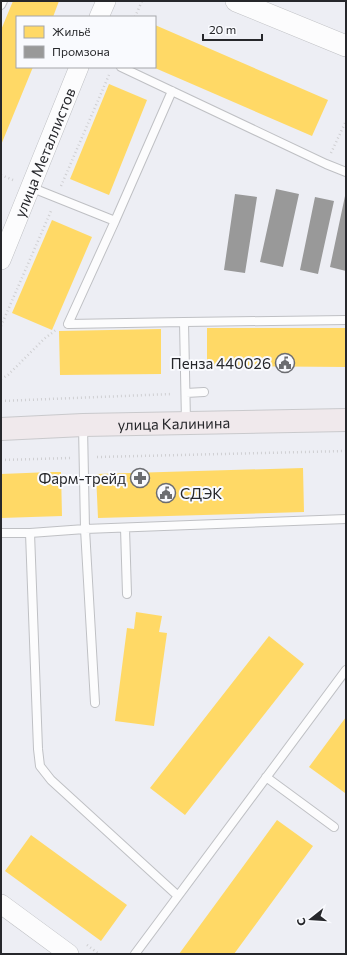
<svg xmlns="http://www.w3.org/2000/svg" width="347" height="955" font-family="Commissioner,sans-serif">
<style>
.homes{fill:#ffd966}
.industry{fill:#999}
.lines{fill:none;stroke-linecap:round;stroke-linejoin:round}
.service-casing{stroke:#bfc0c4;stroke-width:10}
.tertiary-casing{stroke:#bfc0c4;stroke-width:20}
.secondary-casing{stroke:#bfc0c4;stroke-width:22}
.primary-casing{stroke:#c9c9cc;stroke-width:24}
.path{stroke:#cfcfd2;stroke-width:2.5;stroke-dasharray:1 3;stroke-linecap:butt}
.service{stroke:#fcfcfd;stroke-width:8}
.tertiary{stroke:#fcfcfd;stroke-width:19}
.secondary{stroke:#fcfcfd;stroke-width:21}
.primary{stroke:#f0e9ec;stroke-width:22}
.labels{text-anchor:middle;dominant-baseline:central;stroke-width:4;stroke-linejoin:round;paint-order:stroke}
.street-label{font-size:15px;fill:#26272b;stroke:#f9fafe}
.poi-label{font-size:15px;fill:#26272b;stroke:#f9fafe;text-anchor:end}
</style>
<rect width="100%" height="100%" fill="#edeef4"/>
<!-- homes -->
<path class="homes" d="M13 1H59L53 17H17V67H33L1 145V30Z
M155 25 328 100 312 136 155 68Z
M109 84 147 100 109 195 70 179Z
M52 220 92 237 52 330 12 313Z
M207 328H346V367L207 366Z
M161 329V374L60 375 59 331Z
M303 468 304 512 98 518 96 474Z
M51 472H61L62 516 1 518V474Z
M136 612 162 616 159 632 167 633 154 726 115 721 127 628 134 629Z
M269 636 304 664 185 815 150 788Z
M346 717V792L345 793 309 767Z
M277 820 313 846 234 954H179Z
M31 835 127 905 101 941 5 871Z"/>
<!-- industry -->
<path class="industry" d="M276 189 299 194 283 267 260 262Z
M235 194 257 197 245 273 224 270Z
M345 196H346V271L330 267Z
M315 197 334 201 318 274 300 270Z"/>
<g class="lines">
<!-- service casing -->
<g class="service-casing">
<path id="service" d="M1 5 3 1
M121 67 326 164 346 172
M30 187 115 221 172 91
M115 221 68 324 184 322 186 422
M184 322 346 320
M186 393 204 392
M83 426 85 529 95 703
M125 528 127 594
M1 533H30L38 749 40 766 51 780 178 896
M30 533 85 529 346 519
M266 777 334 827
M135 954 346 670"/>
</g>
<!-- tertiary casing -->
<g class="tertiary-casing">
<g id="tertiary">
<path d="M99 17 106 1"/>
<path id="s1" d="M1 260 79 67"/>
<path d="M1 904 69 954"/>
</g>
</g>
<!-- secondary casing -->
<g class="secondary-casing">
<path id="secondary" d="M236 1 346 46"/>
</g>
<!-- primary casing -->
<g class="primary-casing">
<g id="primary">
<path id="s2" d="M1 429 83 425 346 420"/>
</g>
</g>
<!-- path -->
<path class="path" d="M135 17 142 1
M331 153 346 121
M1 175 13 180
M61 186 109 75
M1 326 51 211
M1 379 8 375 44 339 57 329
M1 401 172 394
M97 457 346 451
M1 460 70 458
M87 945 99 954"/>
<!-- service -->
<use href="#service" class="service"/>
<!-- tertiary -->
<use href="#tertiary" class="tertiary"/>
<!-- secondary -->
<use href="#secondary" class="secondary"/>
<!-- primary -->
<use href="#primary" class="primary"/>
</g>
<!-- icons -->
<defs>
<g id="civic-ring" transform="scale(1)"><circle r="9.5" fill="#f9fafe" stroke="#6c6d71" stroke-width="1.5"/><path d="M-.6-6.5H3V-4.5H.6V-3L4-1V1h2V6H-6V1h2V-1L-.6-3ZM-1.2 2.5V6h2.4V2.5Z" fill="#6c6d71"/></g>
<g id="pharmacy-ring" transform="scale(1)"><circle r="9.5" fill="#f9fafe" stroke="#6c6d71" stroke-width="1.5"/><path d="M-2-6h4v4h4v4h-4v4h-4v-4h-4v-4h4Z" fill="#6c6d71"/></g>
</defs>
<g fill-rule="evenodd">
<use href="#civic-ring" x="285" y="363"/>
<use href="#pharmacy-ring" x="140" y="478"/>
<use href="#civic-ring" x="166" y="493"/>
</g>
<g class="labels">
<!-- street labels -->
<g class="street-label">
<text stroke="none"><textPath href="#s1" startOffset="116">улица Металлистов</textPath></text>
<text stroke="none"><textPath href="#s2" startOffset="173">улица Калинина</textPath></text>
</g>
<!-- poi labels -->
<g class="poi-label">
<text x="271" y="363">Пенза 440026</text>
<text x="126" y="478">Фарм-трейд</text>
<text x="180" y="493" text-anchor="start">СДЭК</text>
</g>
</g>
<!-- border -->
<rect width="347" height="955" fill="none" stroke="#26272b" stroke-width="4"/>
<!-- legend -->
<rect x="16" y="16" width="140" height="52" fill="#f9fafe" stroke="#a5a6aa"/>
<rect x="24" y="26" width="20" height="12" fill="#ffd966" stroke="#a5a6aa"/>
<text x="52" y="36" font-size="12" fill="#26272b">Жильё</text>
<rect x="24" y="46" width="20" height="12" fill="#999999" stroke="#a5a6aa"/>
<text x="52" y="56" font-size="12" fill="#26272b">Промзона</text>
<!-- north arrow -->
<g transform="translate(311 919) rotate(253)" stroke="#f9fafe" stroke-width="3" paint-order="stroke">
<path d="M0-3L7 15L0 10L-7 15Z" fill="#26272b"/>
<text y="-6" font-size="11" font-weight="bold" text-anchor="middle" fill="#26272b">С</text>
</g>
<!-- scale -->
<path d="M203 34v6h59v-6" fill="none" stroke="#26272b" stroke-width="2"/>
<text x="209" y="34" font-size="12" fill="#26272b" stroke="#f9fafe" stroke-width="3" paint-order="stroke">20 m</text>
</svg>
